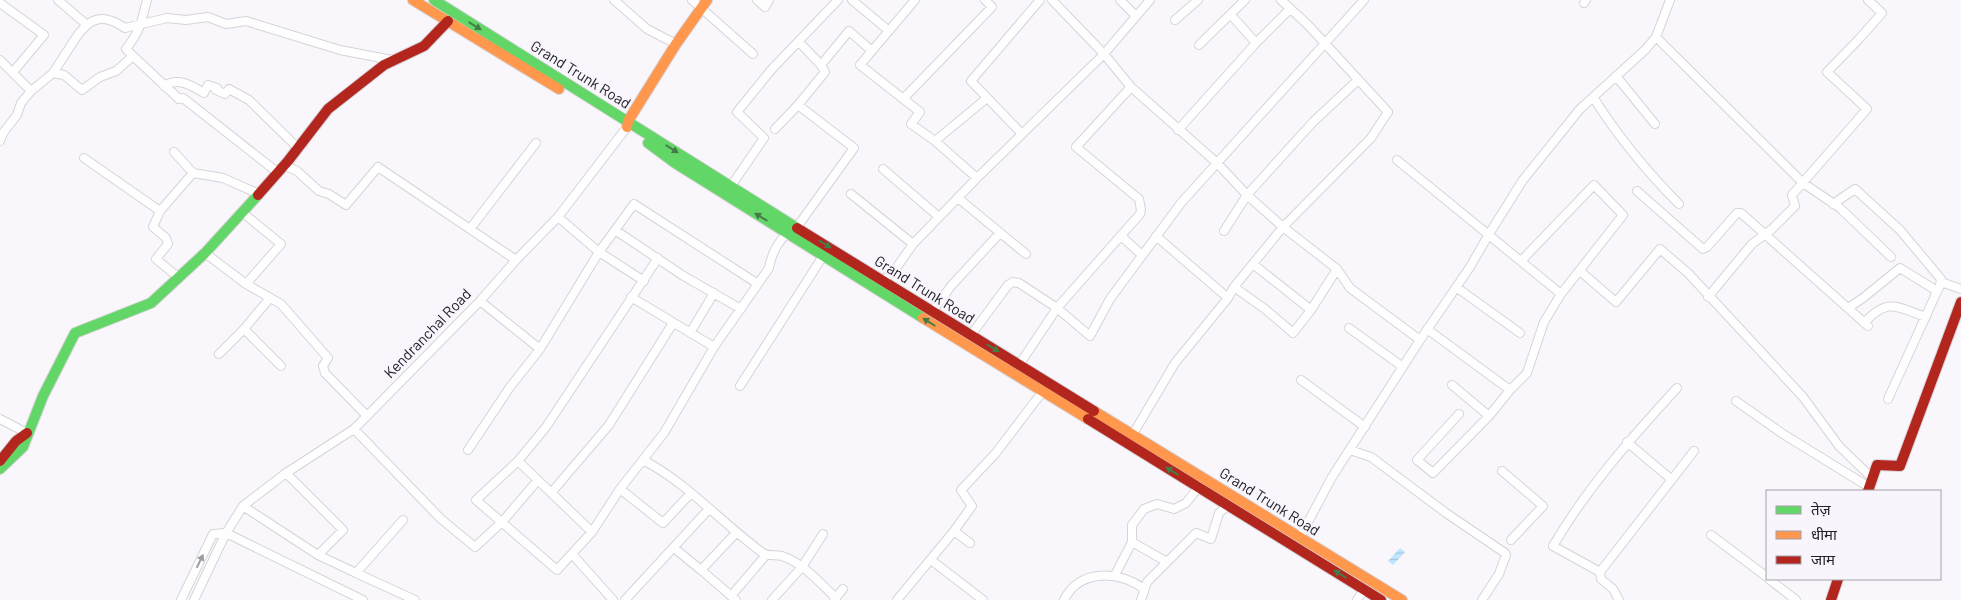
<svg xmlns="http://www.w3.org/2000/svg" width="1961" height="600" font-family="Barlow,'Noto Sans Devanagari',sans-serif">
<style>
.water{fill:url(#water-rules)}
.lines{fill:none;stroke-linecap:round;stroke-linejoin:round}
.street-casing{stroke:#d6d3d9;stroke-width:10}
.fast-casing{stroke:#d6d3d9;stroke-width:12}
.slow-casing{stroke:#d6d3d9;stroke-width:12}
.jam-casing{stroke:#d6d3d9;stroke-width:12}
.street{stroke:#fefefe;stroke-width:8}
.fast{stroke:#63d668;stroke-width:10}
.slow{stroke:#ff974d;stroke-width:10}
.jam{stroke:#b3261e;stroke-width:10}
.oneway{fill:#447c48}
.oneway2{fill:#9c9b9e}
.labels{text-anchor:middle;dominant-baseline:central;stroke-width:4.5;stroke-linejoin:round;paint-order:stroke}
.street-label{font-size:15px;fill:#252128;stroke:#f9f5fd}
</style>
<defs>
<pattern id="water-rules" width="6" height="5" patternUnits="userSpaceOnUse" patternTransform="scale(1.25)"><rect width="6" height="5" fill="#bfe6fe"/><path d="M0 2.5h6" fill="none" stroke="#a4c5da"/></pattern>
</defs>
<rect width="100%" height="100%" fill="#f9f7fb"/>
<!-- water -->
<path class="water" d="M1400 548 1405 552 1393 565 1388 561Z"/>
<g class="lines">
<!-- street casing -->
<g class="street-casing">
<path id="street" d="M614 0 647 29 676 44
M692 0 753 54
M757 0 765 7 769 0
M852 0 889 31
M915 0 860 65 920 112 911 124 935 141 977 178
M1052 0 1104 54 1131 87 1216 162 1247 195 1283 227 1337 269 1350 288 1420 340
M1120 0 1136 16
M0 3 44 35 13 72
M1584 3 1586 0
M1231 15 1256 43
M1175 20 1198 0
M87 25C100 14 113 20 125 28L167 18 186 20 208 17 226 24 246 21 340 50 392 60
M1656 37 1803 183 1840 208 1891 257
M799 42 821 65
M1199 45 1245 0
M133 56 126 49C141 30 141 22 147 0
M0 60 31 91 53 73 79 33 87 25 58 0
M53 73 64 75 82 90 100 77 116 71 133 56 179 99 183 98 277 172
M1616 76 1655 124
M164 86C178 77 191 85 204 93L208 85 217 88 216 90 225 94 229 89 249 100 298 148
M1593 97C1619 138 1645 170 1679 204
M903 99 992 7 985 0
M775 129 798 105
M1178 130 1256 43 1290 9
M1022 134 971 81 1040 0
M0 141 3 133 17 115 21 103 31 91
M935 141 987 98
M174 152 193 173 223 178 259 194
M84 158 160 211
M1397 160 1561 294 1623 215 1594 185 1521 261
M284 165 297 171 319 191 329 194 346 205 378 167 516 260
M883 169 939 217
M731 186 764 138 737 112 772 69 838 0
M1637 191 1703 249 1707 247 1737 213H1741L1868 326
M851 194 913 244 977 178 1104 54 1150 0
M958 198 1026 254
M1833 204 1855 189 1900 230 1941 279 1940 285 1888 399
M243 213 281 244 246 284
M558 217 599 252 644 281
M470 229 536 143
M615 230 682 275 741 309
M1224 231 1247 195 1313 122 1358 80
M1121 236 1142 255
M1156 236 1228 298
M205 253 246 284 281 304 328 358 323 366 325 373 367 416
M658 258 546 427 518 461 476 500 557 570 592 532 620 489 664 433 714 347 769 268C772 251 781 235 797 227L854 148 798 105 825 72 821 65 849 31 872 51
M1253 264 1311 310
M1580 271 1616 302 1660 249 1688 273 1803 397 1839 446 1872 478
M179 278 156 259 168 244 166 238 153 227 160 211 193 173
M883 281 897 267 913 244
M1941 282 1961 289
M1234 287 1265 309 1293 333 1311 310 1337 269
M1456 287 1520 333
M631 297 714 347
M1708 297 1752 244 1772 229 1795 206 1792 195 1867 109 1827 72 1859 39 1882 13 1868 0
M480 301 540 349
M1848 308 1863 298 1900 268 1937 291
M932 312 951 286 1000 233
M1864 323C1888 297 1896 307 1926 317
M1349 328 1403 367
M244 329 281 366
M1427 329 1510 390 1489 416 1433 473 1417 460 1459 414
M690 333 714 293
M971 335 1008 285 1013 282 1019 283 1057 308 1090 336 1110 299 1181 203 1364 0
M219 354 244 329 270 298
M1019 365 1057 308 1140 214 1141 210 1139 199 1076 147 1131 87
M1301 380 1365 427
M1452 385 1489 416
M740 386 823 256
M1510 390 1527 373 1544 322 1561 294
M1736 401 1783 434 1869 487
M0 419 27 433
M354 429 441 519 475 547 502 522 538 480
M1133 434 1175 363 1228 298 1234 287 1283 227 1371 138 1388 112 1308 25 1281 0
M1627 442 1671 479
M468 450 510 387 540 349 599 252 634 204 758 284
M1350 450 1371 457 1446 513 1505 553 1506 555 1499 574 1482 600
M643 460C686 482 723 524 763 553 769 557 775 554 782 556 803 563 820 583 836 598
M518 461 592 532
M1502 471 1543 506 1511 540
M286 473 343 530 318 555
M620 489 663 523 691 493
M551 493 609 425 673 323
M243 506 318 555 356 573 403 520
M954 531 972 506 961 490 995 454 1043 391
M1711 535 1767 577
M1300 537 1332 477 1420 340 1470 267 1489 234 1523 180 1580 109 1645 50 1656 37 1670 0
M1132 542 1167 562
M674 548 701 570 736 533
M572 554 613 600
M931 560 983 600
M701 570 736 600
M1600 572 1553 546C1587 488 1632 437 1677 388
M356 573 415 600
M1115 575 1132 542V525L1144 509 1157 504 1174 509 1186 503 1200 485
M1769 579 1796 600
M731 596 766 555
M181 600 213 534 226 533 194 600
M363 600 226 533 243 506 286 473 354 429 367 416 480 301 516 260 558 217 627 127
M625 600 708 510
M772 600 802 567 823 534
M834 600 843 589
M897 600 954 531 970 543
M1064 600C1080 568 1119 571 1144 589
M1141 600 1147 582 1196 533 1211 539 1219 513 1226 507H1230
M1357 600 1364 590
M1619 600 1613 589 1601 579 1600 572 1694 451"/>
</g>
<!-- fast casing -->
<g class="fast-casing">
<path id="fast" d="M434 0 797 228
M648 143 675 163 923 318
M0 469 23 447 43 396 75 333 151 303 205 253 258 195"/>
</g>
<!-- slow casing -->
<g class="slow-casing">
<path id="slow" d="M413 0 559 89
M627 127 628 121 676 44 707 0
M923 318 1088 419
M1094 411 1402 600"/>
</g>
<!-- jam casing -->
<g class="jam-casing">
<path id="jam" d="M258 195 288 161 328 109 384 65 424 46 448 21
M797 228 1094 411
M1088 419 1381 600
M0 461 16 441 27 433
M1868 491 1877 465 1900 466 1961 302
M1831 600 1838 579"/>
</g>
<!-- street -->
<use href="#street" class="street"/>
<!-- fast -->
<use href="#fast" class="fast"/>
<!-- slow -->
<use href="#slow" class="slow"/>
<!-- jam -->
<use href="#jam" class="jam"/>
</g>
<!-- one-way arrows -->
<defs><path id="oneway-solid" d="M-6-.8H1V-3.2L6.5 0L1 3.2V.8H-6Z" transform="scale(1.25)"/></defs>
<g class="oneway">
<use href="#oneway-solid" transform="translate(475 26) rotate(32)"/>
<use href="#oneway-solid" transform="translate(672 149) rotate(32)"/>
<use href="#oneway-solid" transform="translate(761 217) rotate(-149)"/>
<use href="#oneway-solid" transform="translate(825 244) rotate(32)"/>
<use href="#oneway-solid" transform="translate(929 322) rotate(-148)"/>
<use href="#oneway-solid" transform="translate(993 348) rotate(32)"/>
<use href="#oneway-solid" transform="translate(1172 471) rotate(-148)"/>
<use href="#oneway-solid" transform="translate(1340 574) rotate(-148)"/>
</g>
<use class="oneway2" href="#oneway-solid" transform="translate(200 561) rotate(-64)"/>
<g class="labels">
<!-- street labels -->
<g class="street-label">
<text transform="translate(581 74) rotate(32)">Grand Trunk Road</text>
<text transform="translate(925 289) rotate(32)">Grand Trunk Road</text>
<text transform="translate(427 333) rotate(-46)">Kendranchal Road</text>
<text transform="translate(1270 501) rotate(32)">Grand Trunk Road</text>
</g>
</g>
<!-- legend -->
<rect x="1766" y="490" width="175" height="90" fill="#f9f5fd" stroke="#a4a0a8"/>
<rect x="1776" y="506" width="25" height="8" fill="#63d668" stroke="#a4a0a8"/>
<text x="1811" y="515" font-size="15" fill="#252128">तेज़</text>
<rect x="1776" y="531" width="25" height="8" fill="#ff974d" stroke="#a4a0a8"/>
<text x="1811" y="540" font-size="15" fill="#252128">धीमा</text>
<rect x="1776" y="556" width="25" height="8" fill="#b3261e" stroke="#a4a0a8"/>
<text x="1811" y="565" font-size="15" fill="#252128">जाम</text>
</svg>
